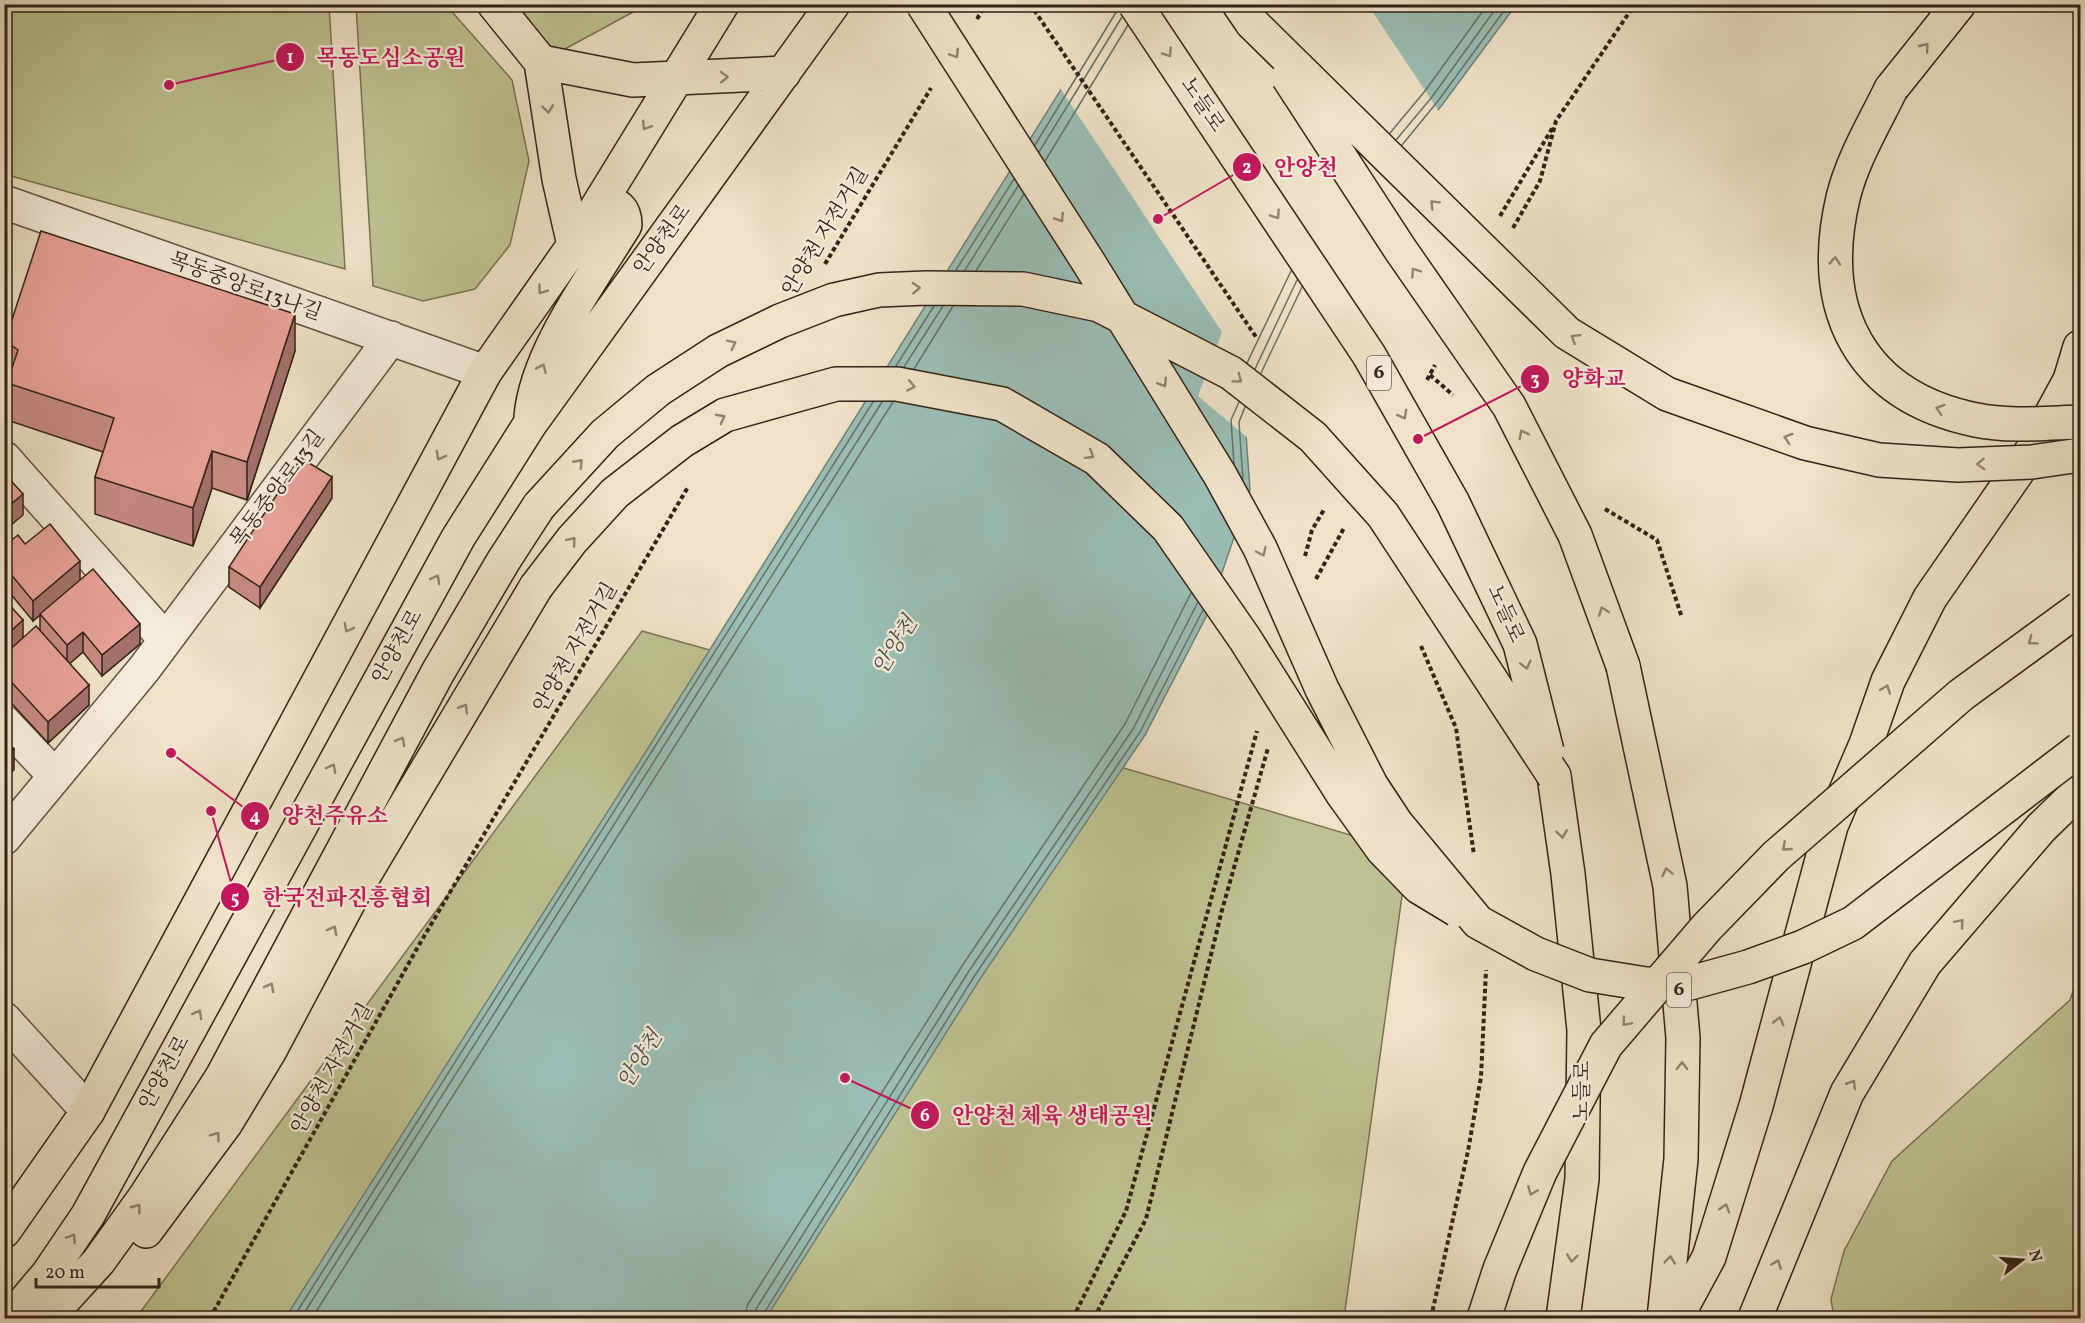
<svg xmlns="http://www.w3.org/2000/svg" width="2085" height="1323" font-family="Vollkorn,'Noto Serif KR',serif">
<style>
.green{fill:#bec292;stroke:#787254;stroke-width:1.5}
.water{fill:#9abeb5;stroke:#718076;stroke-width:1.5}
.pier{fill:#efe2c7}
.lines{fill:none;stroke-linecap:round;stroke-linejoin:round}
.shore{stroke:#667066;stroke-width:1.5}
.minor-casing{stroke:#625243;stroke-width:36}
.major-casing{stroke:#332217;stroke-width:36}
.highway-casing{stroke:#332217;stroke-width:36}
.path{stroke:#332217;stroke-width:4;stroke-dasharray:4.5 3;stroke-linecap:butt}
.minor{stroke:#f5ecdb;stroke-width:33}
.major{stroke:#efe2c7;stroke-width:33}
.highway{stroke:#efe2c7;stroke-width:33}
.major-bridge-casing{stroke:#332217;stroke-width:36;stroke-linecap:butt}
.highway-bridge-casing{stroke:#332217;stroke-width:36;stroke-linecap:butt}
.path-bridge{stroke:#332217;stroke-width:4;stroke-dasharray:4.5 3;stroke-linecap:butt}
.major-bridge{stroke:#efe2c7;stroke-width:33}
.highway-bridge{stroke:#efe2c7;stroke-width:33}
.wall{fill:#c88b83;stroke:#332217;stroke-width:1.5}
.shaded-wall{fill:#a2716a;stroke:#332217;stroke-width:1.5}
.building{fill:#e8a298;stroke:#332217;stroke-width:1.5}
.oneway{stroke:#91826f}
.labels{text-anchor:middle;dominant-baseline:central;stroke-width:4.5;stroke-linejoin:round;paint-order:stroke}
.shield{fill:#f5ecdb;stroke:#6d5f52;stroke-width:1.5}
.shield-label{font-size:20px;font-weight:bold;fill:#332217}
.street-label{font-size:21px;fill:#332217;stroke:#f5ecdb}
.water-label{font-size:22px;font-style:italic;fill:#525146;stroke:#f5ecdb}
.leader{fill:none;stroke:#c2185b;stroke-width:2}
.callout-dot{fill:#c2185b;stroke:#f5ecdb;stroke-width:2}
.mark-label{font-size:18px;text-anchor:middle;font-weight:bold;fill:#fff}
.callout-label{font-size:22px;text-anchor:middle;font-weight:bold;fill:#c2185b;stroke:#f5ecdb;stroke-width:4.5;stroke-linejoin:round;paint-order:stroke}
</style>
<rect width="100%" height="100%" fill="#efe2c7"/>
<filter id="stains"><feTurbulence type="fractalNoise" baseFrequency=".00333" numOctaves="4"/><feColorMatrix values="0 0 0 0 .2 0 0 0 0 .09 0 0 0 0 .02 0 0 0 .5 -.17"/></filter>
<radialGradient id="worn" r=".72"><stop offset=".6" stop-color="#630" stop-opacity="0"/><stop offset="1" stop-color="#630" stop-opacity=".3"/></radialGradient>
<!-- green -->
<path class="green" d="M4 5H329L345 269 11 176 4 165Z
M356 5H446L512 80 529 161 510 245 475 289 423 301 373 286Z
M494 5H646L541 62Z
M642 631 1012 735 1408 852 1344 1318H136Z
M2080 971V1318H1834L1831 1299 1844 1251 1892 1161 2070 1000Z"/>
<!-- water -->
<path class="water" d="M1114 5H1516L1442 105 1332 239 1245 421 1250 490 1209 611 1145 735 980 979 766 1318H285L645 753Z"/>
<!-- pier -->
<path class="pier" d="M1110 4 1368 5 1440 113 1334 240 1248 422 1249 439 1198 396 1222 332 1060 88Z"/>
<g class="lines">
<!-- shore -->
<path class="shore" d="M1390 133 1425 91 1488 4
M1396 140 1432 97 1499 4
M1035 145 1118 9
M1402 145 1438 101 1509 4
M1039 152 1122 17
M1045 161 1128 25
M956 270 1014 179
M965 270 1018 186
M976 271 1024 194
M1247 363 1291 271
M896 366 934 306
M904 367 943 306
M914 369 953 306
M1255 369 1297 280
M1261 373 1302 287
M1234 464 1231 420 1239 402
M1243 480 1239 422 1245 407
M293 1318 873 402
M301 1318 882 402
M312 1318 893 402
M744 1318 748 1304 962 966 1125 724 1191 593
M753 1318 756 1309 969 971 1133 729 1198 602
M761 1318 975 975 1140 732 1203 610"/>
<!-- minor casing -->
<g class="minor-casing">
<path id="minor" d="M4 202 485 372
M4 458 165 639
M4 722 55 776
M4 838 144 669 391 338
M4 1019 88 1111"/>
</g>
<!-- major casing -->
<g class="major-casing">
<path id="major" d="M494 4 541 62 559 179 574 245
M1239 4 1252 23
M541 62 633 80 784 73
M531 417C536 354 592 279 625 225 625 208 617 205 602 199
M1623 666 1670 886 1683 1038 1681 1159 1664 1318
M1554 776 1568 874 1584 1030 1582 1179 1563 1318
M4 1231 88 1111 485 372 574 245 722 4
M146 1231 226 1123 269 1052 354 892 536 587
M11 1318 48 1274 88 1215 458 538 530 424 833 4
M47 1318 99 1261 145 1197 222 1077 438 672 504 560 539 506
M1755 1318 1847 1093 1925 963 2041 828 2080 790"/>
</g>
<!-- highway casing -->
<g class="highway-casing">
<path id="highway" d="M1891 89 1959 4
M1676 1318 1709 1257 1756 1106 1831 826 1866 744 1888 681 1930 598 2031 452 2070 380 2080 347"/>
</g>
<!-- path -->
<path class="path" d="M1030 4 1256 337
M977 19 986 4
M1500 216 1553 127
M1513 228 1540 181 1556 121 1635 4
M825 264 931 88
M1430 375 1453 395
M1427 380 1435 365
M1605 509 1657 540 1682 618
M1305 556 1312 530 1325 508
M1316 579 1344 528
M210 1318 419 945 688 487
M1073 1318 1126 1211 1257 731
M1094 1318 1146 1219 1222 910 1268 748
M1431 1318 1468 1151 1481 1077 1486 970"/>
<!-- minor -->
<use href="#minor" class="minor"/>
<!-- major -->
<use href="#major" class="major"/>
<!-- highway -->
<use href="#highway" class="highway"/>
<!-- major-bridge casing -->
<g class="major-bridge-casing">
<path id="major-bridge" d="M923 4 1089 263 1220 475 1260 548 1322 689 1371 785 1396 823 1478 922 1536 954 1590 975 1646 984 1690 983 1748 967 1803 947 1853 923 2080 749
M1135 4 1369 355 1453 503 1520 644 1547 751
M1252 23 1567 333 1667 394 1805 443 1879 460 1958 465 2032 462 2080 455
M1288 77 1400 249 1509 406 1575 535 1623 666
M539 506 605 434 658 390 718 351 780 321 834 300 879 290 926 288 1023 289 1099 305 1231 373 1313 437 1383 515 1554 776
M536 587 572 540 615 493 682 441 725 415 836 384H897L1002 404 1097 459 1168 528 1245 639 1342 793 1383 850 1419 887 1457 910
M1484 1318 1500 1269 1540 1172 1606 1045 1707 927 1776 856 1961 695 2080 608"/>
</g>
<!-- highway-bridge casing -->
<g class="highway-bridge-casing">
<path id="highway-bridge" d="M1891 89C1874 124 1852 160 1843 198 1817 309 1859 396 1976 420 2009 427 2047 423 2080 422"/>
</g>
<!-- path-bridge -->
<path class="path-bridge" d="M1421 646 1456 728 1474 855"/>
<!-- major-bridge -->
<use href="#major-bridge" class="major-bridge"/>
<!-- highway-bridge -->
<use href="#highway-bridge" class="highway-bridge"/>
</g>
<!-- wall -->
<path class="wall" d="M5 341 295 351 247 500 212 488 193 546 95 514V477L103 452 7 420 8 381 5 379Z
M332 498 260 608 229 587V567Z
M25 544 80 580 140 644 102 676 83 652 70 663 89 705 48 743 4 695V599L23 638 40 631V615L33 621 4 586V546Z"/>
<!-- shaded-wall -->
<path class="shaded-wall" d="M295 314V351L247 500V462Z
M212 451V488L193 546V508Z
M332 477V498L260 608V587Z
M23 494V515L4 531V510Z
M80 561V582L33 621V601Z
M23 620V640L4 657V637Z
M140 624V644L102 676V655Z
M83 632V652L67 666V645Z
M89 685V705L48 743V722Z
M14 749V770L4 778V757Z"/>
<!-- building -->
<path class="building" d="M41 231 295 314 247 462 212 451 193 508 95 477 114 418 7 383 18 350 5 341Z
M301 458 332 477 260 587 229 567Z
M4 473 23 494 4 510Z
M50 524 80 561 33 601 4 566V546L18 535 25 544Z
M93 569 140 624 102 655 83 632 67 645 40 614Z
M4 599 23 620 4 637Z
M36 626 89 685 48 722 4 674V655Z
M4 739 14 749 4 757Z"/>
<!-- one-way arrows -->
<defs><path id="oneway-chevron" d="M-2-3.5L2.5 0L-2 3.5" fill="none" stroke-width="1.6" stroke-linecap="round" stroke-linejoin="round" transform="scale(1.5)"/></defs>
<g class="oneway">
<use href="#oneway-chevron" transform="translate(1925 47) rotate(-51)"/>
<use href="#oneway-chevron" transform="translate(1168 53) rotate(56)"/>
<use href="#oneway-chevron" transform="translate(955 54) rotate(57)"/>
<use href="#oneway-chevron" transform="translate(724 77) rotate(-2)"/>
<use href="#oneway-chevron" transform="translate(548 109) rotate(82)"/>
<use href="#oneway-chevron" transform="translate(646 126) rotate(121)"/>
<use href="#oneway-chevron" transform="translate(1434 204) rotate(-135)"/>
<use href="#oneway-chevron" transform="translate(1276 215) rotate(56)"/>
<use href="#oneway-chevron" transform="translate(1060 218) rotate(57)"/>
<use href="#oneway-chevron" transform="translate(1835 261) rotate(-86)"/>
<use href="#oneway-chevron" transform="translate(1415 272) rotate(-125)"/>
<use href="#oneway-chevron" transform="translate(916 288) rotate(-3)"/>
<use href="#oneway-chevron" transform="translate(542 290) rotate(125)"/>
<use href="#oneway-chevron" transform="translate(1575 338) rotate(-148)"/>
<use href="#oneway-chevron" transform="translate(732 344) rotate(-26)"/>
<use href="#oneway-chevron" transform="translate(542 368) rotate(-66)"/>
<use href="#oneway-chevron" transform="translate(1238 379) rotate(37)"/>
<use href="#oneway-chevron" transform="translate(1163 383) rotate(58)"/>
<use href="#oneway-chevron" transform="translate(911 386) rotate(11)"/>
<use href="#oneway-chevron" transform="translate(1940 409) rotate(-162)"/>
<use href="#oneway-chevron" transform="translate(1403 415) rotate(61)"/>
<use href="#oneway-chevron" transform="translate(721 418) rotate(-28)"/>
<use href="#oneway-chevron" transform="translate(1523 434) rotate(-117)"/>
<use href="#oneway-chevron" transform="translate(1788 438) rotate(-162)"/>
<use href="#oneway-chevron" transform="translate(1090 455) rotate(32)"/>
<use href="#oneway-chevron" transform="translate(440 456) rotate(118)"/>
<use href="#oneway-chevron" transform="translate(579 463) rotate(-48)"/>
<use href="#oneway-chevron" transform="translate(1981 464) rotate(178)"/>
<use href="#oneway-chevron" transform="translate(572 541) rotate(-50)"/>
<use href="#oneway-chevron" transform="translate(1262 552) rotate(65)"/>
<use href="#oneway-chevron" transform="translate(436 579) rotate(-61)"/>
<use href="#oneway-chevron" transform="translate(1603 611) rotate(-110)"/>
<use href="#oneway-chevron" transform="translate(348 628) rotate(118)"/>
<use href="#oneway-chevron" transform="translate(2032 641) rotate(143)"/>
<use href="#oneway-chevron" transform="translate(1526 665) rotate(76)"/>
<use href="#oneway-chevron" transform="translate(1886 689) rotate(-70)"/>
<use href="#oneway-chevron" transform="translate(464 708) rotate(-59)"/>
<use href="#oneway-chevron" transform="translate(401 741) rotate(-62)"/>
<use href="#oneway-chevron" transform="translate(332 768) rotate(-62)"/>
<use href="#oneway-chevron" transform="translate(1562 834) rotate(82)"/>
<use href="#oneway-chevron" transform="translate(1786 847) rotate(139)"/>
<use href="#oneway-chevron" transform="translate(1667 872) rotate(-102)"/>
<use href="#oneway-chevron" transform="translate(1960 923) rotate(-50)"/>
<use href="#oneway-chevron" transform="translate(333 930) rotate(-62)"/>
<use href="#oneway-chevron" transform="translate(270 987) rotate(-62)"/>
<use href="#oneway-chevron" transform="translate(198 1014) rotate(-61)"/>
<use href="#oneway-chevron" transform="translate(1779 1021) rotate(-75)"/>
<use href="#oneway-chevron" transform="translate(1626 1022) rotate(130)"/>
<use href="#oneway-chevron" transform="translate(1682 1066) rotate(-89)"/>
<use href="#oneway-chevron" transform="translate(1852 1084) rotate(-59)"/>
<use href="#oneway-chevron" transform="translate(216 1136) rotate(-55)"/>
<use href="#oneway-chevron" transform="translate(1532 1191) rotate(112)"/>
<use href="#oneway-chevron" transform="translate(137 1208) rotate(-53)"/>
<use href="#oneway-chevron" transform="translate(1725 1208) rotate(-73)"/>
<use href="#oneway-chevron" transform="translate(72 1238) rotate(-56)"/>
<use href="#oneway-chevron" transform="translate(1572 1258) rotate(97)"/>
<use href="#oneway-chevron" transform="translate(1670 1260) rotate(-84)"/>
<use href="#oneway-chevron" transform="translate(1777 1264) rotate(-68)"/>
</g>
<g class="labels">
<!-- shield labels -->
<g class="shield">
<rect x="1367" y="356" width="24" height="34" rx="4.5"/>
<rect x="1667" y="973" width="24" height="34" rx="4.5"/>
</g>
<g class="shield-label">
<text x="1379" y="373">6</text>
<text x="1679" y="990">6</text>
</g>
<!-- street labels -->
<g class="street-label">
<text transform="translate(1202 105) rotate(56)">노들로</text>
<text transform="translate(826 232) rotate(-59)">안양천 자전거길</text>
<text transform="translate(663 240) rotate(-54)">안양천로</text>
<text transform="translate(245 287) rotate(20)">목동중앙로13나길</text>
<text transform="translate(278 489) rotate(-53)">목동중앙로13길</text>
<text transform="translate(1505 614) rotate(66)">노들로</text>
<text transform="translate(398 647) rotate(-61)">안양천로</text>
<text transform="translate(576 648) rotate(-60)">안양천 자전거길</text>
<text transform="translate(333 1069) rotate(-61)">안양천 자전거길</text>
<text transform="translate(165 1073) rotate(-61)">안양천로</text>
<text transform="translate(1583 1091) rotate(-89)">노들로</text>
</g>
<!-- water labels -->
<g class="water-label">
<text transform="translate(896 646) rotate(-58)">안양천</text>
<text transform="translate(641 1060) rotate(-58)">안양천</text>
</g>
</g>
<!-- callouts -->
<path class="leader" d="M169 85L290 57M1158 219L1247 167M1418 439L1535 379M171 753L255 816M211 811L235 897M845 1078L925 1115"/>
<g class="callout-dot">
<circle cx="169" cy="85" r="6"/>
<circle cx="1158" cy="219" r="6"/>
<circle cx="1418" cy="439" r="6"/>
<circle cx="171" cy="753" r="6"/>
<circle cx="211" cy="811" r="6"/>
<circle cx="845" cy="1078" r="6"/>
<circle cx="290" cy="57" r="15"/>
<circle cx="1247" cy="167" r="15"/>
<circle cx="1535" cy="379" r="15"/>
<circle cx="255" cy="816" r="15"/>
<circle cx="235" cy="897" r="15"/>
<circle cx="925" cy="1115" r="15"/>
</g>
<g class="mark-label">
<text x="290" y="63">1</text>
<text x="1247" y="173">2</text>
<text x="1535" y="385">3</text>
<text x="255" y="822">4</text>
<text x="235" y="904">5</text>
<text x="925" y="1121">6</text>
</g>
<g class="callout-label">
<text x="391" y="65">목동도심소공원</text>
<text x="1306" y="175">안양천</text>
<text x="1594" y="386">양화교</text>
<text x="335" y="823">양천주유소</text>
<text x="347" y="905">한국전파진흥협회</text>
<text x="1052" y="1123">안양천 체육 생태공원</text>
</g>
<!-- margin -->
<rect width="2085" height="1323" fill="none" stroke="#efe2c7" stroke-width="24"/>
<rect x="6" y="6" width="2073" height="1311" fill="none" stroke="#332217" stroke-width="3"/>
<rect x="12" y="12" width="2061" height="1299" fill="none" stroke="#332217" stroke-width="1.5"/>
<!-- north arrow -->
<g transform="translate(2022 1260) rotate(73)" stroke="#f5ecdb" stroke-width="4.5" paint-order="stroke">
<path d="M0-4.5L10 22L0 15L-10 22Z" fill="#332217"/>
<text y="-9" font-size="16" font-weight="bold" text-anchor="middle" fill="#332217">N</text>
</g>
<!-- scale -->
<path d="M36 1278v9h123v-9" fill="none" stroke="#332217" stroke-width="3"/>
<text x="45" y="1278" font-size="18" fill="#332217" stroke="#f5ecdb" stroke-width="4.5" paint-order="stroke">20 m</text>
<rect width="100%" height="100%" filter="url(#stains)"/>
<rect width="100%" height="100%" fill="url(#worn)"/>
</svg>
